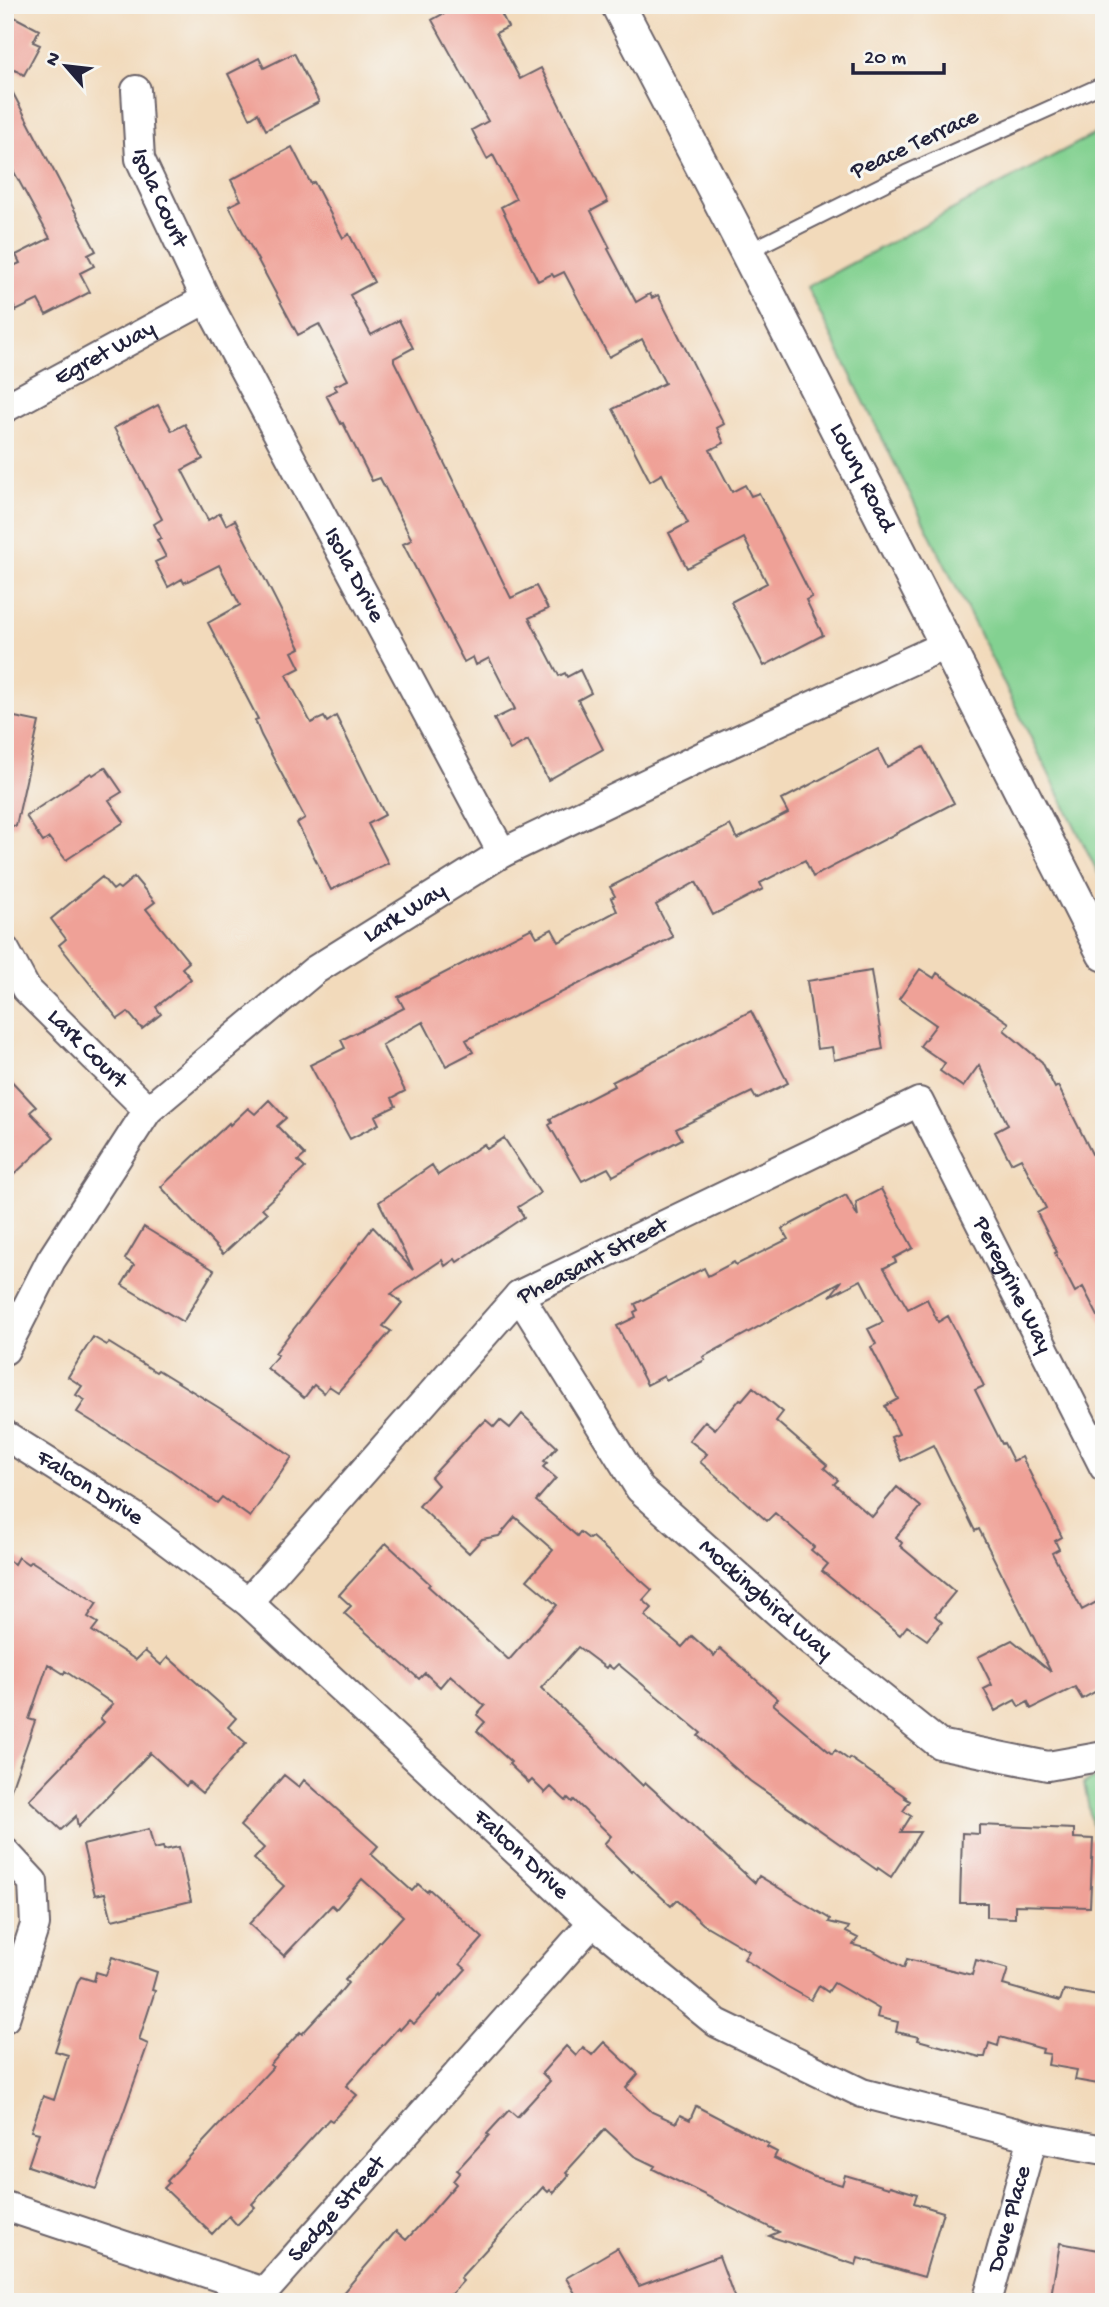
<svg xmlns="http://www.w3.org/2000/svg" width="1109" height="2307" font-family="'Gochi Hand',sans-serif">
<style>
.green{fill:#83d191;stroke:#527a66;stroke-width:2}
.building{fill:#efa197}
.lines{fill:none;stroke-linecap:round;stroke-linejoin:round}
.service-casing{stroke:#6b6268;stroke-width:18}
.minor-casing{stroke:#6b6268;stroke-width:32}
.tertiary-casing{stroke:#6b6268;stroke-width:37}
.service{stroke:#fff;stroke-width:14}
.minor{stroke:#fff;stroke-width:28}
.tertiary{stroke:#fff;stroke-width:33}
.labels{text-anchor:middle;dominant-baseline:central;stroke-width:6;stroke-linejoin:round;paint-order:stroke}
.street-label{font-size:24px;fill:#22223b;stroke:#f6f6f2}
</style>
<rect width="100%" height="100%" fill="#f6f6f2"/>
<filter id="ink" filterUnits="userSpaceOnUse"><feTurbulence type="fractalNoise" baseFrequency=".0143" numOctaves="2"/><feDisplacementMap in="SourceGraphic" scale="14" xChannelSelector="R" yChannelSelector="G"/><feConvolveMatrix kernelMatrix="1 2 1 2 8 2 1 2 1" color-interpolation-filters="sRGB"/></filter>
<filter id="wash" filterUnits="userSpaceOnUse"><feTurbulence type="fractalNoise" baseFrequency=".00686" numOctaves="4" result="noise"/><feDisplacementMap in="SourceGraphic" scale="28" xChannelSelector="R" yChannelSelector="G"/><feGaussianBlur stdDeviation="1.57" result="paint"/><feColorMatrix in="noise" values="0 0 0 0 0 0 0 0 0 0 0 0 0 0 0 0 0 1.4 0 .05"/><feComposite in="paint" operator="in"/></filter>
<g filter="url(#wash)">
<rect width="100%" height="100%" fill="#f2dabb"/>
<!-- green -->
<path class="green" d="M1104 129V885L807 287Z
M1104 1774V1888L1084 1783Z"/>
<g id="blocks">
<!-- building -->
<path class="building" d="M459 5H497L508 27 496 33 520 79 541 68 608 202 591 211 610 248 608 249 636 302 650 294 652 298 658 295 724 424 717 428 724 443 710 450 732 492 745 485 751 496 759 493 812 597 806 600 823 635 764 666 731 602 767 583 744 538 687 568 669 533 688 523 662 474 650 481 613 409 665 383 642 339 609 357 564 272 554 277 552 274 538 281 501 207 516 199 493 155 487 159 472 130 488 121 432 20Z
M5 12 39 30 33 42 40 45 24 75 5 65Z
M294 53 319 102 266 130 258 113 250 118 228 74 259 58 264 68Z
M5 78 96 251 88 255 94 266 80 273 90 292 46 315 38 300 16 311 5 289V270L20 263 16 255 50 238 13 170 5 174Z
M292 147 311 184 314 182 343 238 349 234 374 282 350 295 371 335 399 320 413 348 394 358V361L511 598 536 586 548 609 529 618 559 676 565 673 567 677 580 670 591 693 578 700 603 749 548 780 528 740 510 750 494 719 515 709 489 658 476 665 473 657 464 662 403 544 412 540 380 478 372 481 343 423 341 424 326 395 337 390 334 386 348 380 319 324 298 335 229 206 241 200 231 180Z
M158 405 172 431 185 424 203 459 182 470 208 520 220 513 226 525 235 520 300 648 292 652 300 668 286 675 311 723 324 717 327 722 336 716 385 815 368 824 388 863 331 890 297 823 305 818 261 735 255 720 258 719 208 623 240 605 219 565 184 583 182 579 168 587 155 562 166 557 157 540 161 538 154 524 162 519 114 428Z
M5 715 39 722 16 826 5 825Z
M924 747 954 803 813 877 805 860 760 883 763 889 713 915 696 882 656 905 673 937 466 1040 473 1052 446 1066 423 1022 382 1045 405 1091 392 1098 396 1106 375 1116 379 1124 350 1139 310 1065 345 1048 341 1040 404 1008 398 997 532 928 537 937 552 929 559 942 617 911 611 898 615 896 610 887 730 825 737 839 788 813 781 800 878 749 887 767Z
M105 767 122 792 109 800 124 822 66 860 49 838 43 842 26 816 91 773 93 775Z
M102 877 113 890 117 887 120 889 134 877 155 902 146 909 189 962 182 968 191 979 156 1007 161 1014 142 1029 128 1012 118 1019 59 945 66 939 51 919Z
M920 969 934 978 937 973 1009 1023 1004 1030 1042 1062 1055 1088 1058 1086 1092 1154 1094 1153 1104 1172V1328L1083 1287 1075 1292 1055 1253 1057 1252 1037 1213 1046 1208 1021 1158 1011 1163 995 1132 1008 1125 979 1065 963 1087 940 1071 945 1063 920 1046 936 1025 899 999Z
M871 971 883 1049 834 1060 832 1047 817 1049 807 981Z
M751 1011 788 1083 756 1099 752 1092 676 1129 682 1139 613 1176 608 1168 582 1181 549 1125 552 1123 550 1119 614 1086 612 1082Z
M5 1074 36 1107 30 1112 54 1137 5 1183Z
M269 1100 286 1118 277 1126 305 1155 298 1161 305 1168 262 1208 267 1213 223 1254 161 1187 229 1123 230 1125 248 1108 255 1114Z
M504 1138 540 1193 518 1207 524 1217 457 1262 455 1259 445 1266 442 1260 391 1294 402 1303 383 1326 391 1331 338 1392 329 1386 324 1393 314 1385 304 1398 267 1368 278 1355 275 1353 373 1227 413 1270 379 1202 432 1165 438 1175 484 1144 487 1149Z
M881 1189 913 1248 894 1258 896 1262 884 1268 908 1309 927 1299 938 1322 948 1316 984 1386 975 1390 1002 1444 1004 1443 1013 1461 1022 1457 1062 1537 1055 1541 1059 1549 1052 1553 1082 1610 1104 1598V1687L1082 1699 1075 1687 1031 1709 1028 1702 1019 1707 1015 1700 995 1711 984 1689 992 1685 978 1657 1012 1640 1051 1672 979 1529 975 1531 933 1445 901 1461 891 1437 899 1434 885 1406 898 1399 871 1347 876 1344 868 1329 883 1322 861 1280 830 1296 842 1281 703 1357 705 1360 666 1380 664 1376 647 1385 617 1326 636 1317 634 1312 638 1310 635 1304 704 1268 708 1276 734 1262 736 1265 788 1239 782 1229 846 1195 858 1217 856 1202Z
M144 1227 214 1270 183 1322 122 1285 134 1265 125 1259Z
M93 1337 107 1345 109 1343 156 1372 158 1370 234 1417 292 1457 250 1517 222 1497 217 1503 169 1469 77 1412 85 1400 76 1395 82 1386 68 1377Z
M753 1387 783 1412 776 1421 827 1465 824 1468 838 1480 834 1484 872 1517 897 1487 921 1507 896 1537 902 1543 900 1546 955 1592 935 1616 942 1622 927 1640 907 1626 900 1635 822 1571 828 1564 811 1550 814 1547 775 1513 767 1521 700 1462 707 1454 689 1440 705 1421 715 1429 740 1399 742 1400Z
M522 1414 557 1447 544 1461 547 1463 543 1467 556 1478 536 1501 577 1536 580 1532 589 1539 592 1537 652 1590 643 1600 652 1608 645 1616 682 1647 692 1636 714 1656 720 1648 778 1699 773 1704 832 1754 835 1750 849 1760 850 1758 906 1797 905 1798 910 1801 903 1811 911 1816 901 1832H920L891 1877 878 1868 877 1870 750 1781 698 1736 701 1733 618 1664 613 1669 608 1665 606 1668 578 1647 541 1688 643 1786 646 1783 755 1883 759 1876 830 1919 829 1922 849 1927 846 1932 858 1938 853 1945 872 1950 904 1968 907 1959 972 1975 976 1960 1008 1969 1003 1985 1060 2001 1064 1990 1104 1997V2085L1075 2080 1077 2070 1048 2065 1050 2054 1042 2053 1043 2049 1000 2037 998 2046 989 2043 985 2057H980L918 2040 919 2037 896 2032 898 2022 877 2017 879 2009 834 1983 828 1992 819 1986 811 2000 781 1983 744 1959 749 1951 703 1924 677 1900 671 1906 633 1870 632 1872 604 1844 611 1836 574 1800 572 1802 568 1798 566 1801 551 1787 545 1793 532 1780 529 1783 509 1764 511 1762 477 1731 485 1722 477 1715 485 1706 450 1675 440 1687 425 1673 419 1679 344 1613 351 1606 339 1595 386 1543 430 1584 428 1586 509 1660 557 1605 527 1580 553 1550 515 1517 499 1536 482 1539 469 1553 419 1506 438 1485 431 1477 480 1424 481 1425 486 1420 494 1427 500 1420 510 1428Z
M18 1557 28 1564 31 1561 97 1603 88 1617 98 1623 92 1631 136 1660 145 1651 161 1665 168 1657 236 1718 228 1727 246 1743 202 1793 189 1782 186 1786 150 1753 78 1827 76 1816 61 1830 29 1800 104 1722 100 1718 113 1704 65 1671 64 1674 48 1664 29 1719 35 1721 9 1795 5 1794V1558L14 1564Z
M284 1775 299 1787 304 1780 378 1846 371 1854 412 1891 418 1884 427 1892 429 1889 483 1938 460 1964 466 1969 441 1997 440 1995 414 2024 409 2020 400 2030 398 2028 346 2086 357 2095 332 2121 329 2119 252 2204 255 2207 237 2225 229 2216 212 2234 164 2188 169 2183 167 2181 273 2067 270 2065 300 2032 302 2034 336 1997 348 1983 345 1980 403 1916 362 1879 336 1909 332 1905 284 1956 249 1924 284 1886 254 1859 264 1848 240 1826Z
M979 1825 1074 1829V1838L1093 1839 1090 1907 1015 1905V1918L987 1917V1903H960L962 1833 979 1834Z
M149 1829 154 1849 163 1847 164 1850 179 1847 191 1901 112 1920 105 1893 95 1895 83 1845Z
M112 1957 157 1972 152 1990 155 1991 139 2040 148 2044 96 2189 28 2166 39 2133 31 2131 43 2096 54 2100 68 2055 55 2051 78 1981 81 1977 94 1981 96 1972 106 1975Z
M604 2042 638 2074 626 2088 652 2112 676 2123 680 2115 690 2120 696 2106 769 2144 767 2147 777 2152 774 2158 814 2177 842 2185 845 2175 889 2188 890 2186 917 2194 914 2203 943 2212 924 2277 858 2258 856 2265 769 2236 779 2232 653 2169 655 2166 634 2156 605 2129 566 2172 569 2175 553 2193 550 2190 548 2192 543 2187 460 2278 463 2281 444 2302H335L396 2231 406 2240 431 2213 456 2184 453 2181 460 2172 457 2170 489 2135 487 2134 509 2110 517 2117 550 2081 542 2073 566 2046 576 2056 583 2047 592 2055Z
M1060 2243 1104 2251V2302H1050Z
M617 2248 639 2286 719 2256 736 2302H580L566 2278Z"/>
</g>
</g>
<g filter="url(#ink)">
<use href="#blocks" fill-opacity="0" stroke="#6b6268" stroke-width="2"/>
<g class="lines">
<!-- service casing -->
<g class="service-casing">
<path id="service" d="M747 252 906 173 1104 84"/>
</g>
<!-- minor casing -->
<g class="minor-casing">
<g id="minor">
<path id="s1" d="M136 90 140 159 206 299 502 853"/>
<path id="s2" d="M5 408 206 299"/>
<path id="s3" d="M5 950 26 989 148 1110"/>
<path id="s4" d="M519 1295 640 1489 807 1638 939 1744 1048 1766 1104 1756"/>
<path id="s5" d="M5 1350 51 1260 148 1110 315 970 502 853 705 755 945 645"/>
<path id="s6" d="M5 1435 135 1517 248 1602 593 1922 717 2023 862 2093 1033 2137 1104 2150"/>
<path id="s7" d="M248 1602 519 1295 919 1102 1104 1467"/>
<path d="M5 1852 33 1882 35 1925 5 2018"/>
<path id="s8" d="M5 2206 264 2292 593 1922"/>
<path id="s9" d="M987 2302 1033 2137"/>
</g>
</g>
<!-- tertiary casing -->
<g class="tertiary-casing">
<g id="tertiary">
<path id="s10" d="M618 5 747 252 1104 954"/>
</g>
</g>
<!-- service -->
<use href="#service" class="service"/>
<!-- minor -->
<use href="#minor" class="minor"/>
<!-- tertiary -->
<use href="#tertiary" class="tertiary"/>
</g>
</g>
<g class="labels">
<!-- street labels -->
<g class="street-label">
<text transform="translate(915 145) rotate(-25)">Peace Terrace</text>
<text stroke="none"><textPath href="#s1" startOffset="112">Isola Court</textPath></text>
<text stroke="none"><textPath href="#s2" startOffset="114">Egret Way</textPath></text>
<text stroke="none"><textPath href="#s10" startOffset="532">Lowry Road</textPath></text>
<text stroke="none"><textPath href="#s1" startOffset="537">Isola Drive</textPath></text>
<text stroke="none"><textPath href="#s5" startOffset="604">Lark Way</textPath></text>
<text stroke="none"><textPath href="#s3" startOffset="130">Lark Court</textPath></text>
<text transform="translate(593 1262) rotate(-27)">Pheasant Street</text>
<text stroke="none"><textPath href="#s7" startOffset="1059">Peregrine Way</textPath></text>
<text stroke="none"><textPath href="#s6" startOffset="100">Falcon Drive</textPath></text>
<text stroke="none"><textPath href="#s4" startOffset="396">Mockingbird Way</textPath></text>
<text stroke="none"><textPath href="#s6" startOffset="667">Falcon Drive</textPath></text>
<text stroke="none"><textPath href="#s8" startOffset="383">Sedge Street</textPath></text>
<text stroke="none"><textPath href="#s9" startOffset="86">Dove Place</textPath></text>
</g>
</g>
<!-- margin -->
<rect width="1109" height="2307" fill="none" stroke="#f6f6f2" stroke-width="28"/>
<!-- north arrow -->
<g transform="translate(66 66) rotate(298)" stroke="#f6f6f2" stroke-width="5" paint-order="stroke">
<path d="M0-5L12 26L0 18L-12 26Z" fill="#22223b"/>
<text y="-10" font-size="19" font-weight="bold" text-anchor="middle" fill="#22223b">N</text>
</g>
<!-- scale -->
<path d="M853 63v10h91v-10" fill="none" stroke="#22223b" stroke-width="3.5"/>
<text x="864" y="63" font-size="21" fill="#22223b" stroke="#f6f6f2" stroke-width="5" paint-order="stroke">20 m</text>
</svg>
